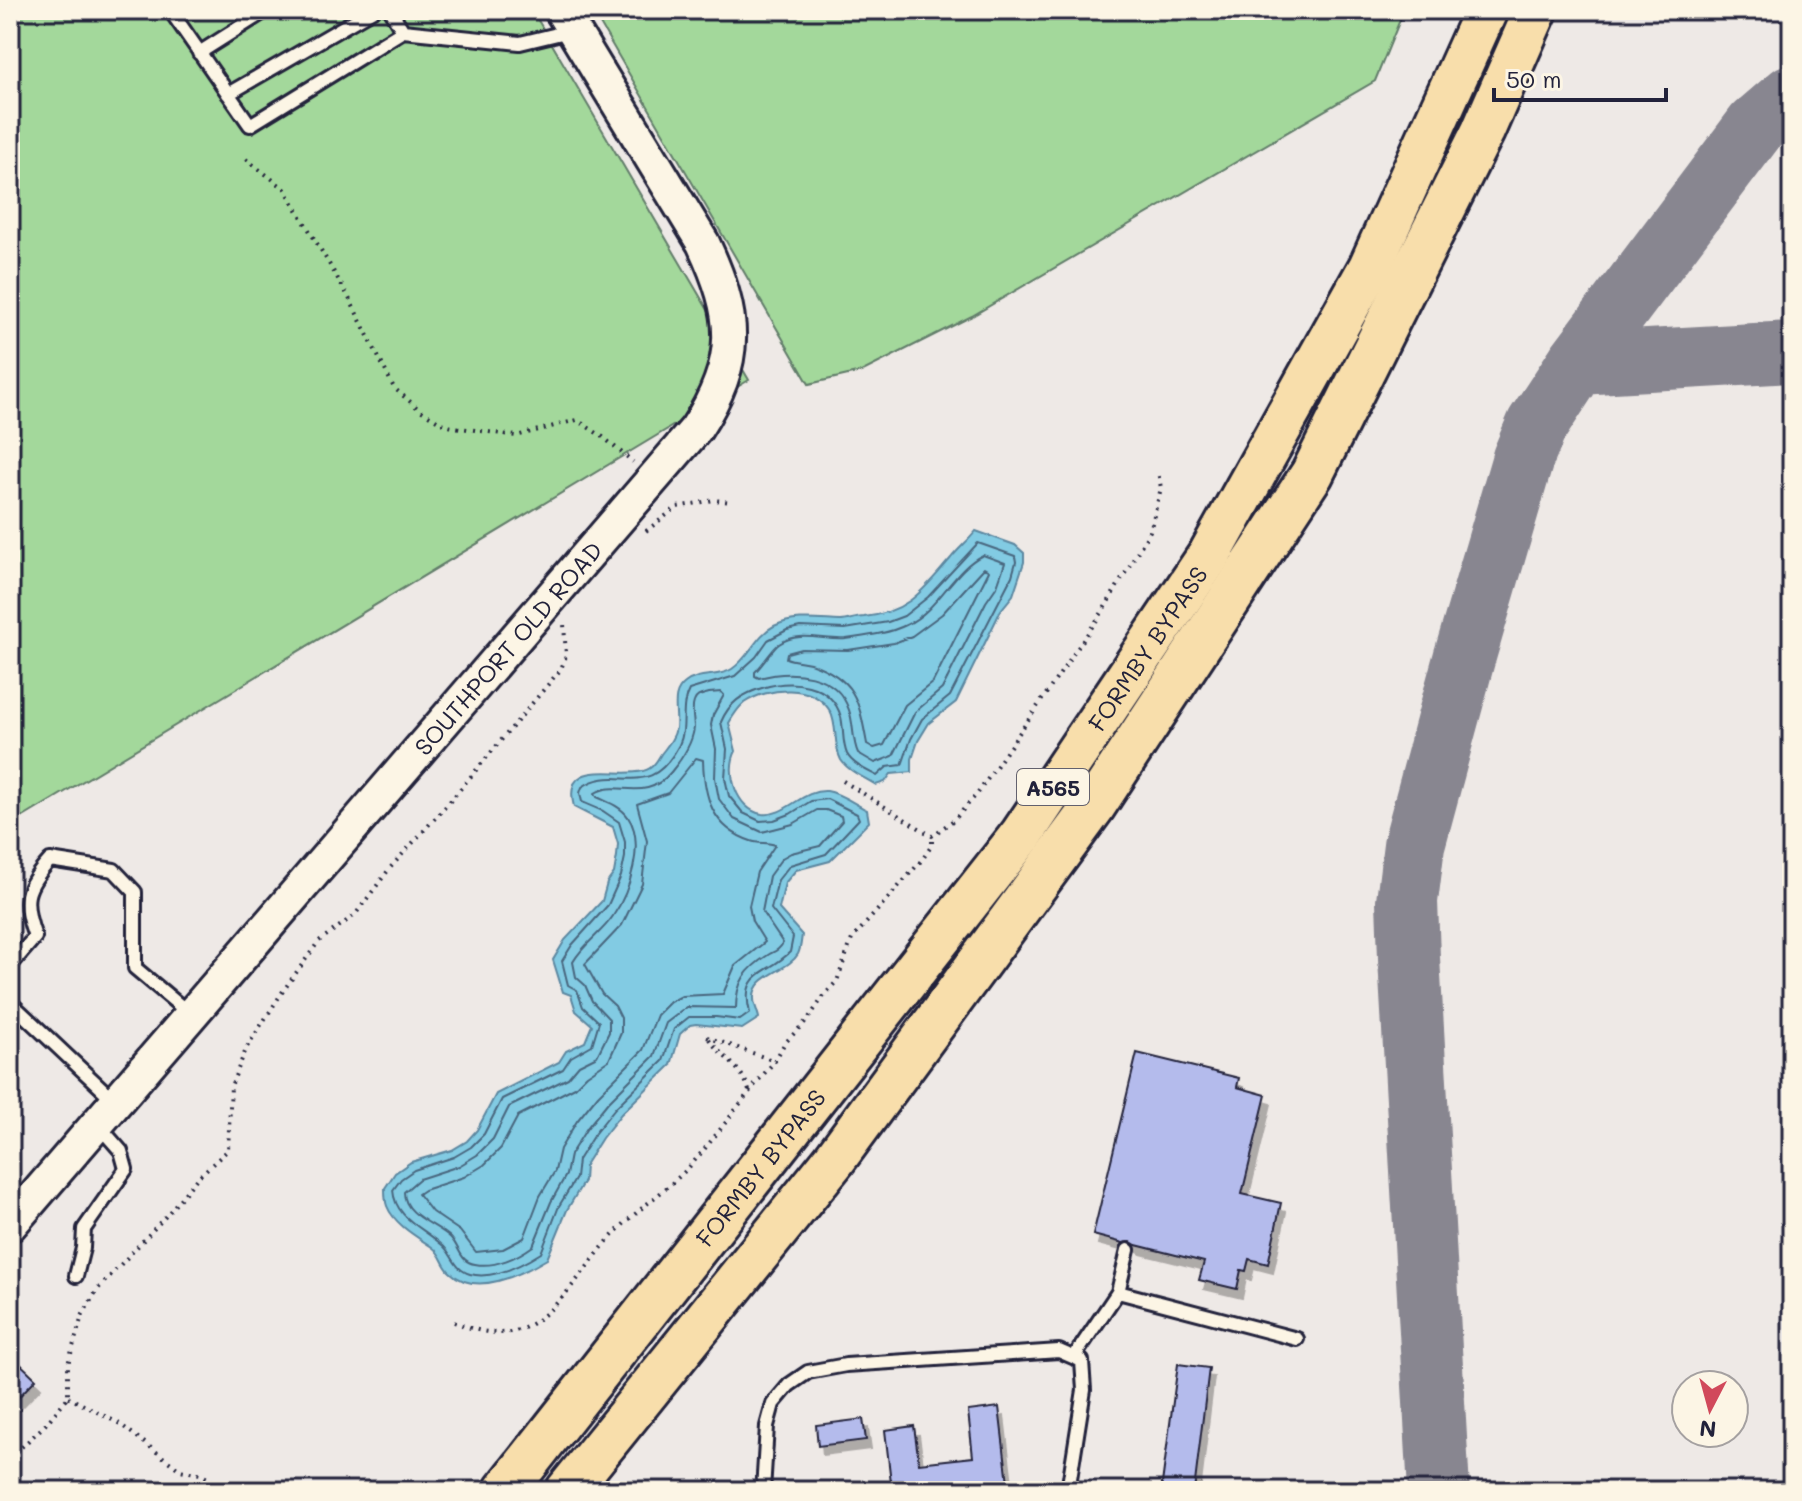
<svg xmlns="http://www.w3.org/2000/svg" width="1802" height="1501" font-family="Mali,sans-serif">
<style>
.green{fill:#a3d89b;stroke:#627d6b;stroke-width:2}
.water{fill:#82cbe3;stroke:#5c87a0;stroke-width:2}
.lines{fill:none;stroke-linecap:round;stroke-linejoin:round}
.shore{stroke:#48667e;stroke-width:2}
.taxiway{stroke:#888690;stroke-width:62}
.building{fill:#b4bbec;stroke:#22223b;stroke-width:2;filter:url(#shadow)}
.service-casing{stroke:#22223b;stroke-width:18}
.tertiary-casing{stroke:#22223b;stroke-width:38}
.trunk-casing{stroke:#22223b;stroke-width:48}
.path{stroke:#22223b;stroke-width:4;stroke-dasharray:2 6;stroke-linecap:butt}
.service{stroke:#fcf5e5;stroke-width:12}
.tertiary{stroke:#fcf5e5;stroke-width:32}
.trunk{stroke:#f8deab;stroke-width:42}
.labels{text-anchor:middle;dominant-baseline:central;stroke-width:6;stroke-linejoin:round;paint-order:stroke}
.shield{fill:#fcf5e5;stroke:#63616e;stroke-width:2}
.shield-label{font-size:22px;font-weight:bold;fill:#22223b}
.street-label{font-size:24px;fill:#22223b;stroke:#fcf5e5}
</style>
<defs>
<filter id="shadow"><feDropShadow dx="5" dy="9" stdDeviation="0" flood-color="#0004"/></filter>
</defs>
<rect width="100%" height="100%" fill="#eee9e6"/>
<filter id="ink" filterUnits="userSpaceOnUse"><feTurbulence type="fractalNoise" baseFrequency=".0125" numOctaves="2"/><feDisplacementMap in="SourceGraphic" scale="16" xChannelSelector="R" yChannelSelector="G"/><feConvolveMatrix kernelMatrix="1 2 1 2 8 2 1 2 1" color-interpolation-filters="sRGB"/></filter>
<g filter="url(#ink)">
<!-- green -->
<path class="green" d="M10 10H532L749 380 10 825Z
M592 10H1404L1375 81 972 316 861 372 809 384Z"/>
<!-- water -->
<path class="water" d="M976 531 1015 545 1024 553V562L1013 595 1001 610 956 702 929 723 918 741 912 759V772L891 774 885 782 876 785C865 778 848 771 841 760 833 745 838 726 830 711 813 683 768 687 744 703 738 708 733 716 729 723L736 751C725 771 736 810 762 814 786 817 802 789 827 791 840 793 855 804 867 810L869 822 830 861 796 870 785 883 779 909 802 935C801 941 801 948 798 954 789 971 752 975 754 999 754 1005 758 1012 759 1018L742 1029 696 1024 690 1025 680 1034 671 1065 621 1114 602 1138 585 1165 584 1181 567 1210 547 1259C522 1274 476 1298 450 1272 442 1265 442 1254 432 1247 417 1237 394 1224 387 1206 385 1201 385 1193 385 1188L395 1173 411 1162 452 1150 467 1141 477 1130 496 1094 559 1062 566 1051 585 1042 592 1025 576 1011 571 995 563 992 553 960 565 940 602 901 607 883 614 873 617 856 618 844 613 827 574 807C560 752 627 783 650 768 655 765 658 759 661 754 667 746 674 739 676 728 678 712 670 694 685 683 699 672 718 678 732 669 749 658 756 635 774 626 795 616 817 620 840 621 848 621 856 617 864 617 909 612 923 590 951 558 959 548 968 541 976 531Z"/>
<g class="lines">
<!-- shore -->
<path class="shore" d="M978 543 1015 556 1016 562 1012 576 950 696 922 719 911 739 902 765 887 767 877 776C868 771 852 764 847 754 842 743 844 729 841 717 831 682 791 679 762 688 742 694 729 703 721 722L727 749 725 778 729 796 743 813 760 821 774 820 790 814 811 801 827 799 857 814 859 819 826 854 790 865 778 880 771 909 793 937 790 952C768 975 739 971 750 1013L740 1020 716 1017H689L674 1029 663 1061 615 1108 595 1133 578 1160 576 1178 559 1206 541 1253C522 1265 493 1280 470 1274 453 1269 453 1253 441 1244 422 1227 395 1218 393 1190L401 1179 414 1170 454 1157 471 1147 484 1134 502 1099 563 1069 571 1057 592 1045 599 1022 583 1007 577 990 568 985 562 961 572 945 608 905 621 876 625 857V842L619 822 603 811 582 802 580 793 582 787C618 762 648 804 679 745 688 727 679 708 689 690L735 676 756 657 768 640 787 630 800 627 845 629 888 622 904 616 928 597Z
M983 555 1005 563 997 586 986 602 942 689 915 712 893 756 875 763 858 753C852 740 854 724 849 710 836 672 792 669 759 678L755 676V672C763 665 772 649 779 644 798 630 825 641 846 639 866 636 888 634 906 625 939 610 953 569 983 555Z
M984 568 989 571 933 682 905 705 884 745 874 748 867 744C859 701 856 679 810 663 802 661 793 661 786 658L787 653 802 649 848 650 894 643 912 636 942 614Z
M709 693 721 692 724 695 713 715 711 725 716 749 715 778 719 799 734 819 762 832 793 824 817 810H826L841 816 842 821 820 846 791 853 782 858 769 876 762 912 783 943C779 950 775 951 768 955 746 969 736 982 736 1008L687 1007 666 1023 654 1056 608 1102 587 1128 570 1155 566 1175 551 1202 533 1246C518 1257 495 1268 475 1264 460 1262 460 1248 451 1238 437 1224 404 1216 404 1192L419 1179 459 1166 477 1155 493 1139 509 1107 568 1078 579 1065 597 1056 609 1032V1019L592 1001 585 985 576 977 573 962C583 944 602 933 613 916 629 893 646 843 628 817 621 806 607 802 597 797L595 793C618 779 645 804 671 772 681 760 692 745 694 728 694 720 691 710 694 702 696 695 702 695 709 693Z
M696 758 703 760C704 797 712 828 751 841 759 844 768 842 775 845L757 872 749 906 752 921 765 942 735 966 723 994 682 996 670 1002 657 1015 643 1050 598 1095 577 1121 560 1149 555 1171 540 1196 524 1238 503 1249 476 1252 460 1231 432 1212 418 1194 424 1190 464 1177 484 1165 501 1148 518 1116 575 1087 587 1075 609 1060 621 1033V1018L615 1006 602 994 585 964 622 925 642 884 647 841 637 804 668 793Z"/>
<!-- taxiway -->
<path class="taxiway" d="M1577 364 1792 352
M1439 1491 1409 958 1407 901 1414 845 1464 659 1523 458 1537 425 1577 364 1756 126 1792 95"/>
</g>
<!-- building -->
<path class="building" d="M1137 1053 1239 1078 1237 1087 1266 1095 1242 1194 1281 1203 1268 1264 1249 1259 1246 1271 1241 1270 1237 1289 1199 1280 1204 1262 1136 1245 1131 1242 1123 1243 1093 1235Z
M10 1354 36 1379 10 1406Z
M1178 1364 1209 1368 1194 1491H1161Z
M999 1407 1009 1491H892L885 1430 914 1426 919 1463 973 1457 968 1411Z
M863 1419 866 1440 818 1446 816 1425Z"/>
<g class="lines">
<!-- service casing -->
<g class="service-casing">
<path id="service" d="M170 10 250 125 403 31 520 43 570 31
M390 10 403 31
M199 53 267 10
M228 94 373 10
M10 966 35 937C22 901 24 889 50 860L114 870 135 892V968L191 1015
M10 1002 116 1102
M76 1276 83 1248 84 1229 126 1169 121 1151 99 1126
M1118 1292 1128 1250
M1074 1357 1118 1292 1297 1339
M763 1491 767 1426 773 1404 789 1385 808 1372 846 1365 1059 1351 1082 1361 1084 1390 1068 1491"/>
</g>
<!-- tertiary casing -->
<g class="tertiary-casing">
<g id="tertiary">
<path id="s1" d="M10 1225 696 429C741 360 737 316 703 243L561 10"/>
</g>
</g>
<!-- trunk casing -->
<g class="trunk-casing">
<g id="trunk">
<path id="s2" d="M505 1491 1022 834 1210 554 1370 267 1486 10"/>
<path d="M567 1491 834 1160 1094 806 1312 474 1483 131 1536 10"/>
</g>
</g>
<!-- path -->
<path class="path" d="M246 159 285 189 348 296 394 388 420 410 447 426 516 436 577 420 603 437 633 462
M646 531 677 507 714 500 731 502
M843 781 932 836 955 819 978 793 1101 614 1150 531 1161 488 1158 472
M707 1037 775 1061 784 1044 808 1019 826 993 837 981 852 939 922 860 932 845V836
M709 1039C722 1058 743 1067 749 1091
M454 1322C476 1331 501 1338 524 1328 560 1311 587 1263 613 1235 636 1210 666 1191 690 1166 720 1132 745 1095 775 1061
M68 1397 120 1424 180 1470 200 1474 222 1486
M10 1458 45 1425 68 1397V1364L82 1316 97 1290 165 1217 198 1177 228 1150 231 1086 247 1047 283 991 319 941 355 915 390 868 446 806 561 669 566 656 564 624"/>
<!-- service -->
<use href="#service" class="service"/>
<!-- tertiary -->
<use href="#tertiary" class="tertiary"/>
<!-- trunk -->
<use href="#trunk" class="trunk"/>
</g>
</g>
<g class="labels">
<!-- shield labels -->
<rect class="shield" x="1017" y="769" width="72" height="36" rx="6"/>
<g class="shield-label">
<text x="1053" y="787">A565</text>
</g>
<!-- street labels -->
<g class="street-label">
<text stroke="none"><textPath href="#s2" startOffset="1060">FORMBY BYPASS</textPath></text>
<text stroke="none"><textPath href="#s1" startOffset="762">SOUTHPORT OLD ROAD</textPath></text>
<text stroke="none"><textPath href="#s2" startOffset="412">FORMBY BYPASS</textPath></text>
</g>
</g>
<!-- margin -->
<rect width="1802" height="1501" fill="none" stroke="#fcf5e5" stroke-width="40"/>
<rect x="20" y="20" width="1762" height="1461" fill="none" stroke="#22223b" stroke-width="3" filter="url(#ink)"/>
<!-- north arrow -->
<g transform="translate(1710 1409) rotate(186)"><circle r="38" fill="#fcf5e5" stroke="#a5a1a1" stroke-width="2"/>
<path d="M0-6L14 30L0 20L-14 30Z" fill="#d1495b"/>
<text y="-12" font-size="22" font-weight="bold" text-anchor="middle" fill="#22223b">N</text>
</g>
<!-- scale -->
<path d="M1494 88v12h172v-12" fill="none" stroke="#22223b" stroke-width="4"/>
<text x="1506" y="88" font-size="24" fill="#22223b" stroke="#fcf5e5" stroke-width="6" paint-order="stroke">50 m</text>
</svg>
